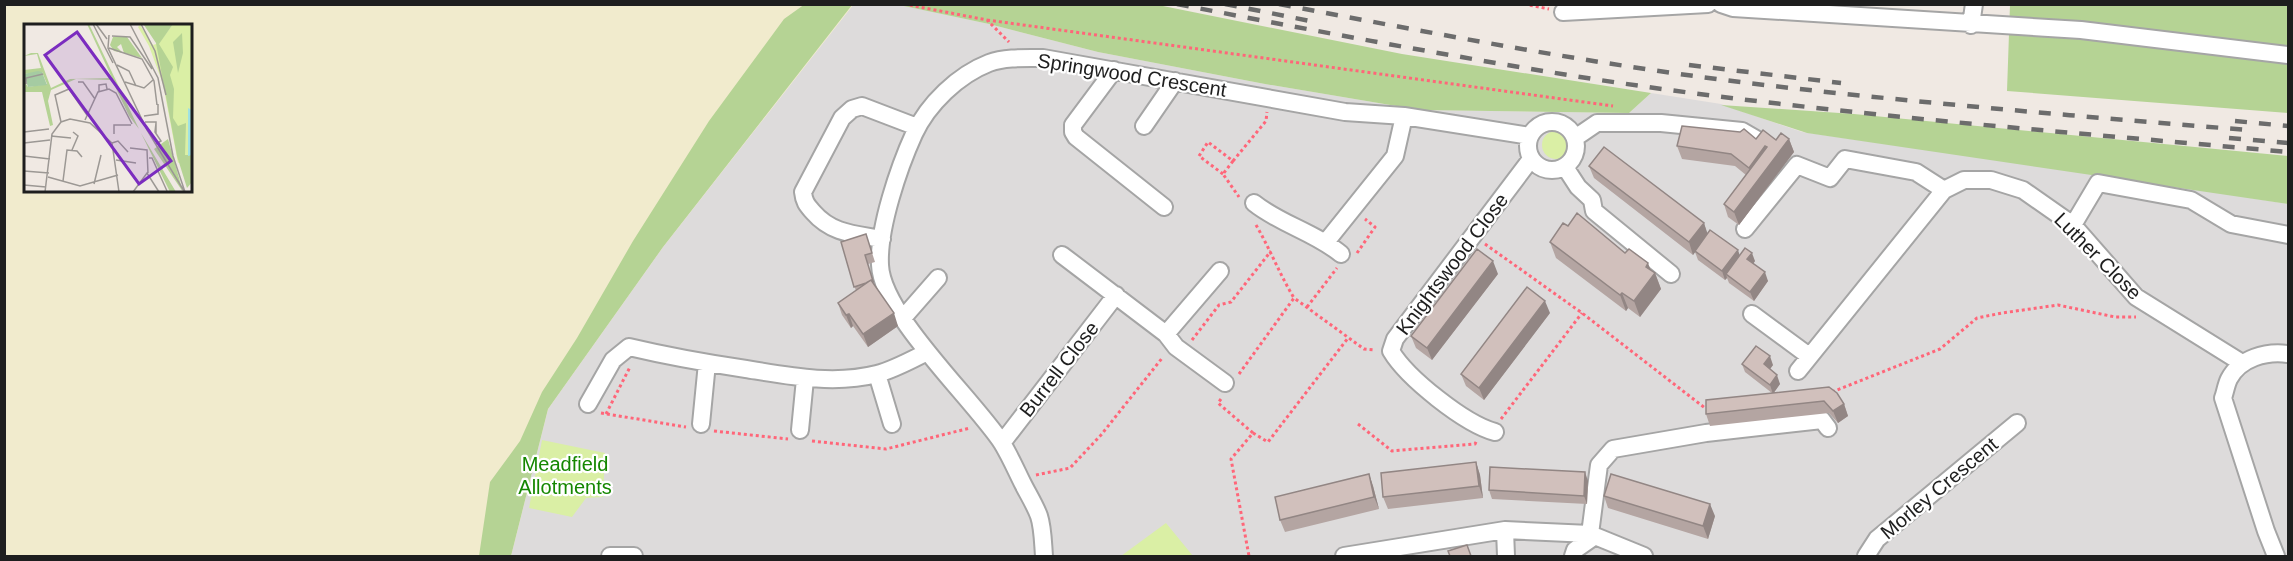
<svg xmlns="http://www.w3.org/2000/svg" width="2293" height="561" font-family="Helvetica,sans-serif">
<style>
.residential{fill:#dddbdb}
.farmland{fill:#f1ebcd;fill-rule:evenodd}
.grass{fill:#daefa5}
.forest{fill:#b5d394}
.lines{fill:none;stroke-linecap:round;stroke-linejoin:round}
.minor-casing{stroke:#a5a5a5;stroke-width:20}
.path{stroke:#ff6679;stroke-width:3;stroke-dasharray:3 3;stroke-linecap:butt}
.minor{stroke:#fff;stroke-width:16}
.rail{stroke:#6c6c6c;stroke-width:4.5;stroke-dasharray:12 12;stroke-linecap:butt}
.wall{fill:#b4a5a2}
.shaded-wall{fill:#928684}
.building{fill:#d1c0bc;stroke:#928684;stroke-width:1.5}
.labels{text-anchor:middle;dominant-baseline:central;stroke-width:4.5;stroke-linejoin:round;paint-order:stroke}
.street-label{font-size:20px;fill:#1e1e1e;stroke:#fff}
.park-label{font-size:20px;fill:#158701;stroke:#fff}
.inset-road{fill:none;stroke:#9c9894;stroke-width:1.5}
.view{fill:#7b2cbf;fill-opacity:0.15;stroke:#7b2cbf;stroke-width:3}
.inset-edge{fill:none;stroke:#1e1e1e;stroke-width:3}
</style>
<rect width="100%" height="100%" fill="#f0e9e3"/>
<!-- residential -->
<path class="residential" d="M853 5H899L989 24 1098 52 1265 84 1420 110 1629 113 1651 93 1721 104 1802 132 2145 181 2288 204V556H511L548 409 663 247Z"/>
<!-- farmland -->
<path class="farmland" d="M4 5H853L663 247 548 409 511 556H5ZM26 26H190V190H26Z"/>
<!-- grass -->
<path class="grass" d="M1542 145a14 14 0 1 1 28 0a14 14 0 1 1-28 0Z
M542 440 605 453 603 497 586 498 572 517 529 508Z
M1166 523 1193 556H1121Z"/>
<!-- forest -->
<path class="forest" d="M805 4 852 5 663 247 548 409 511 556H479L490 482 520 441 542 392 577 338 633 241 709 121 784 19Z
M899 5H1158L1402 54 1651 93 1629 113 1420 110 1265 84 1098 52 989 24Z
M2010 5H2288V113L2007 91Z
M1721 105 1854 114 2288 156V204L1807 133Z"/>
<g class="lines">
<!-- minor casing -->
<g class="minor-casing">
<path id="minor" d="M1721 4 1733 8 2081 30 2288 55
M1563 12 1708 4
M1971 25 1974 4
M1114 70 1073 125V132L1076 137 1164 207
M1528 146a24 24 0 1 1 48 0a24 24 0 1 1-48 0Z
M1144 126 1175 81
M1575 138 1597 123H1661L1742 131 1761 142
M1565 167 1578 187 1592 200 1594 211 1671 274
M1254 203C1280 224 1314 232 1341 254
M2073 225 2098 183 2191 200 2231 224 2288 235
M1745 229 1797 165 1830 178 1845 159 1916 172 1944 190
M882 239C855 234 832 234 813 212 807 205 804 202 803 192L842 118 852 109 862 106 917 127
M1326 242 1395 156 1404 116
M1062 255 1166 334 1220 271
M1752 314 1809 356
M903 318 938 278
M1166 334 1176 347 1225 383
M1798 371 1944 190 1964 180H1991L2023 190 2073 225 2136 297 2242 363
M877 374 892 424
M588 404 613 360 629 347C667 356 706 363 746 369 789 376 834 385 877 374 895 369 911 360 927 352
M701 424 707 363
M800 430 805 379
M1495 432C1465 424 1407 378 1391 351L1395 339 1531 159
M1002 443 1116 295
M1505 530 1506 556
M1590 534 1599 465 1613 449 1706 433 1822 420 1828 428
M610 556H634
M1044 556C1043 544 1043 528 1039 516 1035 505 1028 494 1023 484 1016 470 1010 456 1002 443 973 399 882 315 880 265 878 228 899 167 914 134 928 104 958 75 989 63 1005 57 1025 58 1043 58L1345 112 1404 116 1530 136
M1344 556 1505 530 1590 534 1644 556
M1573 556 1575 550 1595 536
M1866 556 1877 539 2017 423
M2276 556 2266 531 2223 398C2225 393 2226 385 2229 379 2240 358 2266 351 2288 354"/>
</g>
<!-- path -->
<path class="path" d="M904 4 987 20 1009 42
M1524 4 1549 9
M987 20 1613 106
M1233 161 1266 121 1267 112
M1223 174 1199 156 1208 142 1233 161 1223 174 1239 197
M1256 225C1270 249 1280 275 1294 298
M1485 244 1582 313 1705 408 1709 407
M1357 253 1375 227 1365 219
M1307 307 1337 268
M1192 340 1219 305 1231 302 1271 251
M1239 374 1294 298 1364 349 1375 350
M1832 392 1940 349 1977 318 2002 313 2058 305 2115 317H2136
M1221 399 1218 403 1253 433 1231 459 1249 556
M601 413 686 427
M606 414 630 367
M1501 419 1582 313
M1358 424 1392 451 1475 444 1477 440
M714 431 788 439
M1253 433 1268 442 1348 338
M812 441 886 449 970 428
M1036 475 1070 468 1101 435 1163 357"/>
<!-- minor -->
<use href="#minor" class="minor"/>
<!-- rail -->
<path class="rail" d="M1177 4C1315 31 1454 57 1593 79 1823 114 2057 131 2288 152
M1225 4 1310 21
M1279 4C1442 35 1607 67 1773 86 1930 104 2089 117 2247 130
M1689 65 1841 83
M2235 121 2288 126
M2229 138 2288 143"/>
</g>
<!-- wall -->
<path class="wall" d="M1756 139H1789L1794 152 1739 225 1728 217 1724 204 1746 175 1735 166 1682 159 1677 146Z
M1589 166 1704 223 1707 234 1739 255 1755 261 1753 264 1768 281 1754 301 1729 283 1727 278 1725 280 1698 260 1695 252 1693 255 1594 178Z
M866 234 875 262 868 264 874 286 898 326 868 347 853 326 851 328 842 315 838 303 856 291 841 242Z
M1550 242 1625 253 1655 273 1661 289 1640 317 1628 308 1626 311 1556 258Z
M1498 274 1432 360 1416 348 1411 336Z
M1550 313 1484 400 1466 386 1461 374Z
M1742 364 1773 365 1770 369 1780 384 1774 392 1844 404 1848 416 1838 423 1829 413 1710 426 1706 414 1772 393 1745 372Z
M1476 462 1480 475 1483 498 1388 509 1383 497Z
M1369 474 1373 486 1379 509 1285 532 1280 520Z
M1588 481 1587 504 1492 499 1489 490Z
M1604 496 1715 516 1708 539 1608 508Z"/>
<!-- shaded-wall -->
<path class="shaded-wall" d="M1789 139 1794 152 1739 225 1734 212Z
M1765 146 1770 159 1753 180 1749 168Z
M1704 223 1708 235 1693 255 1689 242Z
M1738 250 1741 259 1726 274 1727 278 1725 280 1722 271Z
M1752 253 1755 261 1750 268 1747 259Z
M1493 261 1498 274 1432 360 1427 348Z
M1648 263 1653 276 1655 273 1661 289 1640 317 1634 301 1646 267Z
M1765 272 1768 281 1754 301 1750 292Z
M1622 293 1628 308 1626 311 1620 295Z
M1545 301 1550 313 1484 400 1479 388Z
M894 313 898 326 868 347 863 334Z
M849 314 853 326 851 328 846 315Z
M1770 356 1773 365 1767 373 1764 364Z
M1777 375 1780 384 1773 394 1770 385Z
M1844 404 1848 416 1838 423 1833 411Z
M1476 462 1480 475 1483 498 1479 486Z
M1585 472 1588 481 1587 504 1584 496Z
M1369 474 1373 486 1379 509 1374 497Z
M1710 504 1715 516 1708 539 1703 526Z"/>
<!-- building -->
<path class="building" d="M1682 126 1740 132 1744 129 1756 139 1763 130 1776 140 1781 133 1789 139 1734 212 1724 204 1767 147 1765 146 1749 168 1731 154 1677 146Z
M1604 147 1704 223 1689 242 1589 166Z
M1577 213 1625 253 1629 249 1648 263 1646 267 1655 273 1634 301 1622 293 1620 295 1550 242 1563 223 1568 226Z
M1710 230 1738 250 1722 271 1695 251Z
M866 234 872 253 865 255 873 281 871 280 866 283 854 287 841 242Z
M1745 248 1752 253 1747 259 1765 272 1750 292 1726 274Z
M1477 249 1493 261 1427 348 1411 336Z
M871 280 894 313 863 334 849 314 846 315 838 303Z
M1527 287 1545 301 1479 388 1461 374Z
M1756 346 1770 356 1764 364 1777 375 1770 385 1742 364Z
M1829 387 1837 393 1844 404 1833 411 1824 401 1706 414V400Z
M1476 462 1479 486 1383 497 1381 473Z
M1490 467 1585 472 1584 496 1489 490Z
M1369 474 1374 497 1280 520 1275 497Z
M1611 474 1710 504 1703 526 1604 496Z
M1467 545 1471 556H1450L1448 551Z"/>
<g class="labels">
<!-- street labels -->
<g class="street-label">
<text transform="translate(1132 75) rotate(9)">Springwood Crescent</text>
<text transform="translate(2098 256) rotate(45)">Luther Close</text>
<text transform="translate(1452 264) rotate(-53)">Knightswood Close</text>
<text transform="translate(1059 369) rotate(-52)">Burrell Close</text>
<text transform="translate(1939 488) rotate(-40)">Morley Crescent</text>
</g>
<!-- park labels -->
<g class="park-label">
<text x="565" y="464">Meadfield<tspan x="565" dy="23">Allotments</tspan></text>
</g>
</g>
<!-- overview -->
<g transform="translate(24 24)">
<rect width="168" height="168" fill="#f0e9e3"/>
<path d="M149 0H168V133L154 139 139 60 125 22 114 3 116 1 129 21 135 19Z" fill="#daefa5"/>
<path d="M63 0H65L115 105 105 92 88 56 52 55 27 66 24 77 29 101 26 102 18 68H0V57L4 63 23 60 18 48 0 50V46L17 44 13 30 0 32 7 29H14L27 64 46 55 88 54ZM149 0 135 20 149 43 146 51 150 65 149 94 154 102 162 99 161 131H168V158L163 164 153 132 132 19 120 1ZM158 9 159 29 154 49 149 18ZM89 13H103L118 34 100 29 97 20 93 23 99 29 90 27 86 21ZM117 109 152 168H146ZM144 115 159 168 130 125Z" fill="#b5d394"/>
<path d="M14 47 18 48 23 61 4 63 0 50Z" fill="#a5cba2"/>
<path d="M164 84 168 86V131L164 132Z" fill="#a0e2e2"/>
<path class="inset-road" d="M69 0 89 39M72 0 83 15M106 0 134 54 149 132 161 168M117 0 131 27 142 71M85 11 84 24 123 106 160 167M88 12 106 13 128 45M85 24 118 35 130 57 133 81M93 41 105 47 112 62M54 58H59L71 75M101 58 120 64 129 56M2 60V54L19 50M75 67V61L82 60 83 65M120 92 134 90V80M61 96 74 68 85 65 92 69 108 100M37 98 31 71 45 65 63 91M121 98H132V109M0 108 25 105M90 110V101H107M27 112 47 114M0 119 26 116M88 119 94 117 104 128M132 120 137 117 131 108 132 99M106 124 123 126 124 149M48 126 54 112 49 108M0 132 26 135M125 134H128L143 167M92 136 112 139M0 147 25 149M24 153 56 162 94 151M39 157 43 126 53 127 58 133M70 160 77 131M0 161 22 163M21 168 28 110 37 98 46 95 66 99 88 119 95 168M109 168 123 149 135 168"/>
<path class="view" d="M53 8 147 137 115 160 21 31Z"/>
<rect width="168" height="168" class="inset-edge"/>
</g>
<!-- border -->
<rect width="2293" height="561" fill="none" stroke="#1e1e1e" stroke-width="12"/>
</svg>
